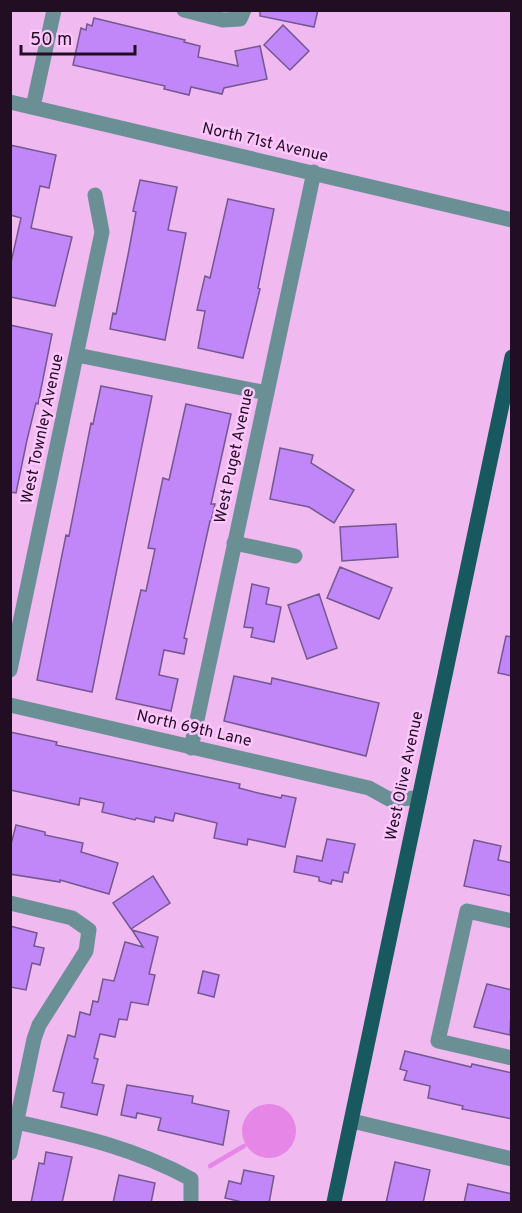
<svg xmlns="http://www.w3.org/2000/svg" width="522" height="1213" font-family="Overpass,sans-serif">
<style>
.water{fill:#e687e8}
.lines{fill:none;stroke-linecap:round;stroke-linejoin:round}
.stream{stroke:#e687e8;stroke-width:4.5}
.building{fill:#c187f8;stroke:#745790;stroke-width:1.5}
.minor{stroke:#6a9095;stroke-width:15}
.major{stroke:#185960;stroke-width:15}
.labels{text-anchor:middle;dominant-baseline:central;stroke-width:5;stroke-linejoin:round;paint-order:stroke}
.street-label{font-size:16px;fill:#220e22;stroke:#fdc6fd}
</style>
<rect width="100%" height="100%" fill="#f0b9ef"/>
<!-- water -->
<path class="water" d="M242 1131a27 27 0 1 1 54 0a27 27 0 1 1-54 0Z"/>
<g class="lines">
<!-- stream -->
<path class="stream" d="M210 1166 244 1146"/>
</g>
<!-- building -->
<path class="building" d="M260 10H318L314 27 260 16Z
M94 18 185 40 184 42 200 46 198 57 238 66 235 51 260 46 267 79 224 88 222 94 191 87 189 95 164 89 165 86 73 65 81 28 86 30 87 24 92 26Z
M283 25 309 51 290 70 264 45Z
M10 145 56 155 49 188 40 186 31 228 72 237 55 306 10 297V267L21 218 10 215Z
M140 180 177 187 168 230 186 233 165 340 110 329 113 313 116 314 128 255 136 212 133 211Z
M228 199 274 209 258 288 260 289 243 358 198 348 205 311 197 310 205 276 210 278Z
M10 325 52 334 38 404 36 403 27 440 16 493 10 492Z
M101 386 152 396 92 692 37 680 66 535 69 536 91 423 93 424Z
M186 404 231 414 211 504H215L211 521H210L184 638 187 639 184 654 164 650 159 675 178 679 171 711 116 699 141 590 146 591 155 549 148 548 163 478 169 480Z
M280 448 313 455 311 463 354 490 334 523 309 507 270 499Z
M396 524 398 557 342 561 340 527Z
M340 567 392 588 379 619 327 598Z
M252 584 269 588 266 604 281 607 274 642 251 637 253 628 244 627Z
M319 594 337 648 307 659 288 605Z
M506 636 512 637V676L498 673Z
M234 676 271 684 272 678 379 703 366 756 224 721Z
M10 732 57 742 56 745 240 784 239 788 258 793 281 798 282 795 296 798 285 847 248 839 247 845 214 838 217 823 175 813 173 821 155 817 154 822 136 818 135 820 102 812 104 803 80 798 79 805 10 790Z
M16 825 45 832V835L83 843 81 852 118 863 109 894 60 880V882L10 874V848Z
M327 839 355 844 348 873 344 872 342 882 332 880 331 884 319 881V877L294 872 297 856 322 861Z
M474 840 501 846 498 860 512 863V896L464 886Z
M153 876 170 903 131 929 113 903Z
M10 926 37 933 34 946 44 948 40 965 32 963 26 990 10 987Z
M132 930 158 937 149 974 155 975 148 1005 131 1002 127 1020 119 1019 115 1037 100 1034 94 1058 98 1059 92 1083 104 1085 97 1115 61 1107 64 1093 53 1091 68 1035 75 1037 80 1012 90 1015 93 1001 98 1002 103 979 114 981 125 942 143 947Z
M203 971 219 975 214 997 198 993Z
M487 984 512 990 510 1035 474 1027Z
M405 1051 471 1067 472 1064 512 1073V1119L462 1109 463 1106 428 1098 430 1086 404 1080 407 1071 400 1069Z
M127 1085 193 1096 192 1103 229 1111 223 1145 158 1130 161 1118 137 1113 136 1118 121 1115Z
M46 1152 72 1157 62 1203H31L39 1163 44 1164Z
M395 1162 430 1170 423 1203H386Z
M244 1170 274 1176 269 1203H246L225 1198 229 1181 241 1184Z
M119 1175 155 1183 151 1203H113Z
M468 1184 512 1194V1203H464Z"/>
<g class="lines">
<!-- minor -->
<path class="minor" d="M184 10 223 20 240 19 244 10
M10 102 512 220
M33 107 54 10
M77 355 267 393
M234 543 295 556
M10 670 102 232 95 195
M10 705 369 788 389 799 419 798
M191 748 314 172
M10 903 72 918 89 930 86 951 39 1025 34 1039 10 1153
M512 921 467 911 438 1041 512 1058
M352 1121 512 1159
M17 1122C79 1136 135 1148 191 1179V1202"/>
<!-- major -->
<path class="major" d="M334 1202 512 357"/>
</g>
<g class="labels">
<!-- street labels -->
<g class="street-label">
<text transform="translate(265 143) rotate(13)">North 71st Avenue</text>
<text transform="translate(43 429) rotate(-78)">West Townley Avenue</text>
<text transform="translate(235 456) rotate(-78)">West Puget Avenue</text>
<text transform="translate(194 729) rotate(13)">North 69th Lane</text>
<text transform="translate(405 776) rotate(-78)">West Olive Avenue</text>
</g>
</g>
<!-- border -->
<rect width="522" height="1213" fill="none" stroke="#220e22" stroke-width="24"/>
<!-- scale -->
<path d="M21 45v9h114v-9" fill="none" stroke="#220e22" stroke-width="3"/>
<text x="30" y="45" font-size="18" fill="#220e22" stroke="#fdc6fd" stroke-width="4.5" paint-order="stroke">50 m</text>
</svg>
